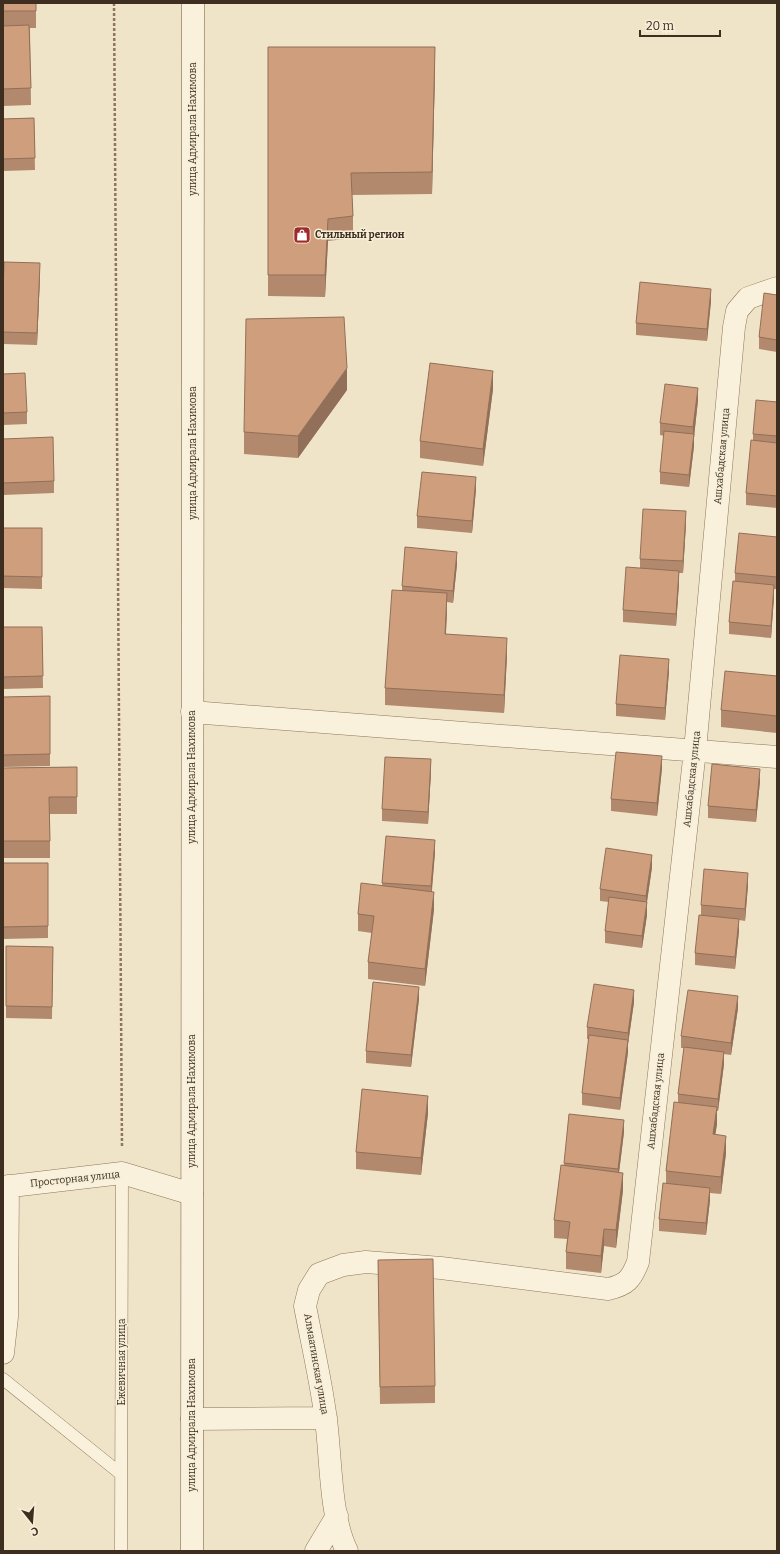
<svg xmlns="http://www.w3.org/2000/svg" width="780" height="1554" font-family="Bitter,serif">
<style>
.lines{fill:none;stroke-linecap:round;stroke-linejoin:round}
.lane-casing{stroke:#8d765c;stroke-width:13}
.street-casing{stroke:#8d765c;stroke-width:23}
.secondary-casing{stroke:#6f573f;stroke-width:23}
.path{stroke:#8d765c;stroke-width:2.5;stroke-dasharray:3 2;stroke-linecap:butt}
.lane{stroke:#faf1dc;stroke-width:12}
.street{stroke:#faf1dc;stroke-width:22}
.secondary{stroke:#faf1dc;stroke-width:22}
.wall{fill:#b2896c}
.shaded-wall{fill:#916f58}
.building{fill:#cf9f7d;stroke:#916f58}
.labels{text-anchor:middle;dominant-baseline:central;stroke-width:3;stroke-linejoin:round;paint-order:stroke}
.street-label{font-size:10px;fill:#3d2e20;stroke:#f7eed8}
.poi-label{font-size:10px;font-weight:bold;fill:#3d2e20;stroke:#f7eed8;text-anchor:start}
</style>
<rect width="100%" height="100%" fill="#f0e4c8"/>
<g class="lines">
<!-- lane casing -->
<g class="lane-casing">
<path id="lane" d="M3 1379 121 1474
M121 1551 122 1173"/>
</g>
<!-- street casing -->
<g class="street-casing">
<path id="street" d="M192 712 777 757
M3 1187 122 1173 192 1194
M3 1353 7 1317 8 1186
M192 1419 326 1418
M316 1551 337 1516
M347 1551C330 1518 331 1457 326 1420 321 1381 312 1343 305 1306L309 1290 319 1274 343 1265 366 1262 441 1268 608 1289C626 1285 631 1280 638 1262L695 750 734 327 737 311 748 298 777 288"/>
</g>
<!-- secondary casing -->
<g class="secondary-casing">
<path id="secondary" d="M192 1551 193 3"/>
</g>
<!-- path -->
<path class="path" d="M114 3 122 1148"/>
<!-- lane -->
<use href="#lane" class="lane"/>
<!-- street -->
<use href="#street" class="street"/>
<!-- secondary -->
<use href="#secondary" class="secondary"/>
</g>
<!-- wall -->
<path class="wall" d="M3 3H36V28H30L31 105 3 106Z
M268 47 435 69 432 194 352 195 353 216V238L328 241 325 297 268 296Z
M34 118 35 170 3 171V119Z
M40 275 37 345 3 344V297Z
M777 295V352L759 349V337Z
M711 301 707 341 636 335V323Z
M3 374 27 412V424L3 425Z
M493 389 483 466 420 458V441Z
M347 390 298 458 244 454V432Z
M698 400 694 437V446L689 487 660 484V472L664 436 660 435V423Z
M777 402V508L746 505V493L753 441V434Z
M3 439 54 481V493L3 495Z
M476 489 472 533 417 528V516Z
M686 523 683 573H679V583L676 626 623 622V610L640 568V559Z
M3 528H42V589L3 588Z
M777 537V589H774V597L771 638 729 634V622L735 582V573Z
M457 564 453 603 447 602 446 634 507 655 504 713 385 705V688L402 590V586Z
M3 627H42L43 688 3 689Z
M669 671 665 720 616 716V704Z
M777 676V733L721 727V710Z
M50 696V766L3 767V697Z
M77 767V814H50V858H3V768Z
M662 768 657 816 611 811V799Z
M431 771 428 824 382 821V809Z
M760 781 756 822 708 818V806Z
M386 836 435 852 432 891 434 909 425 986 368 979V962L372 933 358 931V914L382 885Z
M3 863H48V938L3 939Z
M652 867 647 902V915L642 948 605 943V931L609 902 600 901V889Z
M748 885 745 921 739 920V931L735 969 695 965V953L701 916V905Z
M6 946 53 947 52 1019 6 1018Z
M419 999 411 1067 366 1063V1051Z
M634 1002 628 1044V1052L620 1110 582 1105V1093L589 1039H587V1027Z
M738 1008 731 1055 724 1054V1064L718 1111H717V1124L715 1134 726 1153 721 1194 710 1193V1200L706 1235 659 1231V1219L666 1183V1171L678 1102V1094L684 1048H681V1036Z
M428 1113 421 1175 356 1169V1152Z
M624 1132 619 1172 623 1190 616 1248 604 1246 601 1273 566 1269V1252L567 1239 554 1238V1220L564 1163Z
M378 1260 435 1386V1403L380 1404Z"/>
<!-- shaded-wall -->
<path class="shaded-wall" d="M435 47V69L432 194V172Z
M328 219V241L325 297V275Z
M40 263V275L37 345V333Z
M711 289V301L707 341V329Z
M347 368V390L298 458V436Z
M493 371V389L483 466V449Z
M698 388V400L694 437V446L689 487V475L693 437V427Z
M476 477V489L472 533V521Z
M686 511V523L683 573V561Z
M457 552V564L453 603V591Z
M679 571V583L676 626V614Z
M774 585V597L771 638V626Z
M447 593V611L445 651V634Z
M507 638V655L504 713V695Z
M669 659V671L665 720V708Z
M662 756V768L657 816V803Z
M431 759V771L428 824V812Z
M760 769V781L756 822V810Z
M435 840V852L431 898V886Z
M652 855V867L646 908V896Z
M748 873V885L745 921V909Z
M434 892V909L425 986V969Z
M647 902V915L642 948V936Z
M739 919V931L735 969V957Z
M419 987V999L411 1067V1055Z
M634 990V1002L628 1044V1052L620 1110V1098L628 1041V1033Z
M738 996V1008L731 1055V1043Z
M724 1052V1064L718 1111V1099Z
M428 1096V1113L421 1175V1158Z
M717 1107V1124L713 1151V1134Z
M624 1120V1132L618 1181V1169Z
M726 1136V1153L721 1194V1177Z
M623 1173V1190L616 1248V1230Z
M710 1188V1200L706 1235V1223Z
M604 1229V1246L601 1273V1256Z"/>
<!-- building -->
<path class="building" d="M3 3H36V11H3Z
M29 25 31 88 3 89V26Z
M268 47H435L432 172 351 173 353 216 328 219 325 275H268Z
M34 118 35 158 3 159V119Z
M4 262 40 263 37 333 3 332V297Z
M640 282 711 289 707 329 636 323Z
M764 293 777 295V340L759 337Z
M344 317 347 368 298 436 244 432 246 319Z
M430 363 493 371 483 449 420 441Z
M25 373 27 412 3 413V374Z
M665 384 698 388 693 427 660 423Z
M756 400 777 402V436L753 434Z
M664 431 694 434 689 475 660 472Z
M53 437 54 481 3 483V439Z
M751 440 777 443V496L746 493Z
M422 472 476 477 472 521 417 516Z
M643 509 686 511 683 561 640 559Z
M3 528H42V577L3 576Z
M739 533 777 537V577L735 573Z
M405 547 457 552 453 591 402 586Z
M626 567 679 571 676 614 623 610Z
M733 581 774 585 771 626 729 622Z
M392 590 447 593 445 634 507 638 504 695 385 688Z
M3 627H42L43 676 3 677Z
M620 655 669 659 665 708 616 704Z
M725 671 777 676V716L721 710Z
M50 696V754L3 755V697Z
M616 752 662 756 657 803 611 799Z
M385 757 431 759 428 812 382 809Z
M712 764 760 769 756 810 708 806Z
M77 767V797H49L50 841H3V768Z
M386 836 435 840 431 886 382 883Z
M606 848 652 855 646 896 600 889Z
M3 863H48V926L3 927Z
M704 869 748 873 745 909 701 905Z
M361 883 434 892 425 969 368 962 374 916 358 914Z
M609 897 647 902 642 936 605 931Z
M699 915 739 919 735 957 695 953Z
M6 946 53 947 52 1007 6 1006Z
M373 982 419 987 411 1055 366 1051Z
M594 984 634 990 628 1033 587 1027Z
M688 990 738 996 731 1043 681 1036Z
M589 1035 628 1040 620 1098 582 1093Z
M684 1047 724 1052 718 1099 678 1094Z
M362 1089 428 1096 421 1158 356 1152Z
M674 1102 717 1107 713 1134 726 1136 721 1177 666 1171Z
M569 1114 624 1120 618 1169 564 1163Z
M561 1165 623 1173 616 1230 604 1229 601 1256 566 1252 570 1222 554 1220Z
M663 1183 710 1188 706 1223 659 1219Z
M433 1259 435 1386 380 1387 378 1260Z"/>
<!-- icons -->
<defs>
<g id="shop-square" transform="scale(0.9)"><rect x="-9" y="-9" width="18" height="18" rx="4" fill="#9e2a2b" stroke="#f7eed8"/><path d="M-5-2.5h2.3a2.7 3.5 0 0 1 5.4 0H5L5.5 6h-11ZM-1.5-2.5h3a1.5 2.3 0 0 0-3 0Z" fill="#fff"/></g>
</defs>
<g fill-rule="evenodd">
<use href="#shop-square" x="302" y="235"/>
</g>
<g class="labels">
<!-- street labels -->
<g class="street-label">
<text transform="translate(193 129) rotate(-90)">улица Адмирала Нахимова</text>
<text transform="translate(193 453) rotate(-90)">улица Адмирала Нахимова</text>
<text transform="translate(722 456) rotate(-85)">Ашхабадская улица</text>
<text transform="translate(192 777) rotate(-90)">улица Адмирала Нахимова</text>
<text transform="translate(692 779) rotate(-84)">Ашхабадская улица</text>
<text transform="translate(192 1101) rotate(-90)">улица Адмирала Нахимова</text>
<text transform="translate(656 1101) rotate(-84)">Ашхабадская улица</text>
<text transform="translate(75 1179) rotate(-6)">Просторная улица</text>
<text transform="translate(122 1362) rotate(-90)">Ежевичная улица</text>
<text transform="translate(316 1364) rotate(80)">Алмаатинская улица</text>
<text transform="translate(192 1425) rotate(-90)">улица Адмирала Нахимова</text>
</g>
<!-- poi labels -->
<g class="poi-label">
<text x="315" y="235">Стильный регион</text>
</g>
</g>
<!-- border -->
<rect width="780" height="1554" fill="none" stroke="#3d2e20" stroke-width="8"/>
<!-- north arrow -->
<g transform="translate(32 1522) rotate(163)" stroke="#f7eed8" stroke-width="3" paint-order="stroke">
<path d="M0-3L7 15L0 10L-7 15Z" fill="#3d2e20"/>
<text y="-6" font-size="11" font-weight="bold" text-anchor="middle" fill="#3d2e20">С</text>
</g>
<!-- scale -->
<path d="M640 30v6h80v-6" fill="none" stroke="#3d2e20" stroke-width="2"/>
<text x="646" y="30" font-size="12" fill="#3d2e20" stroke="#f7eed8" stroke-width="3" paint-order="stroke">20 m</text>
</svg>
